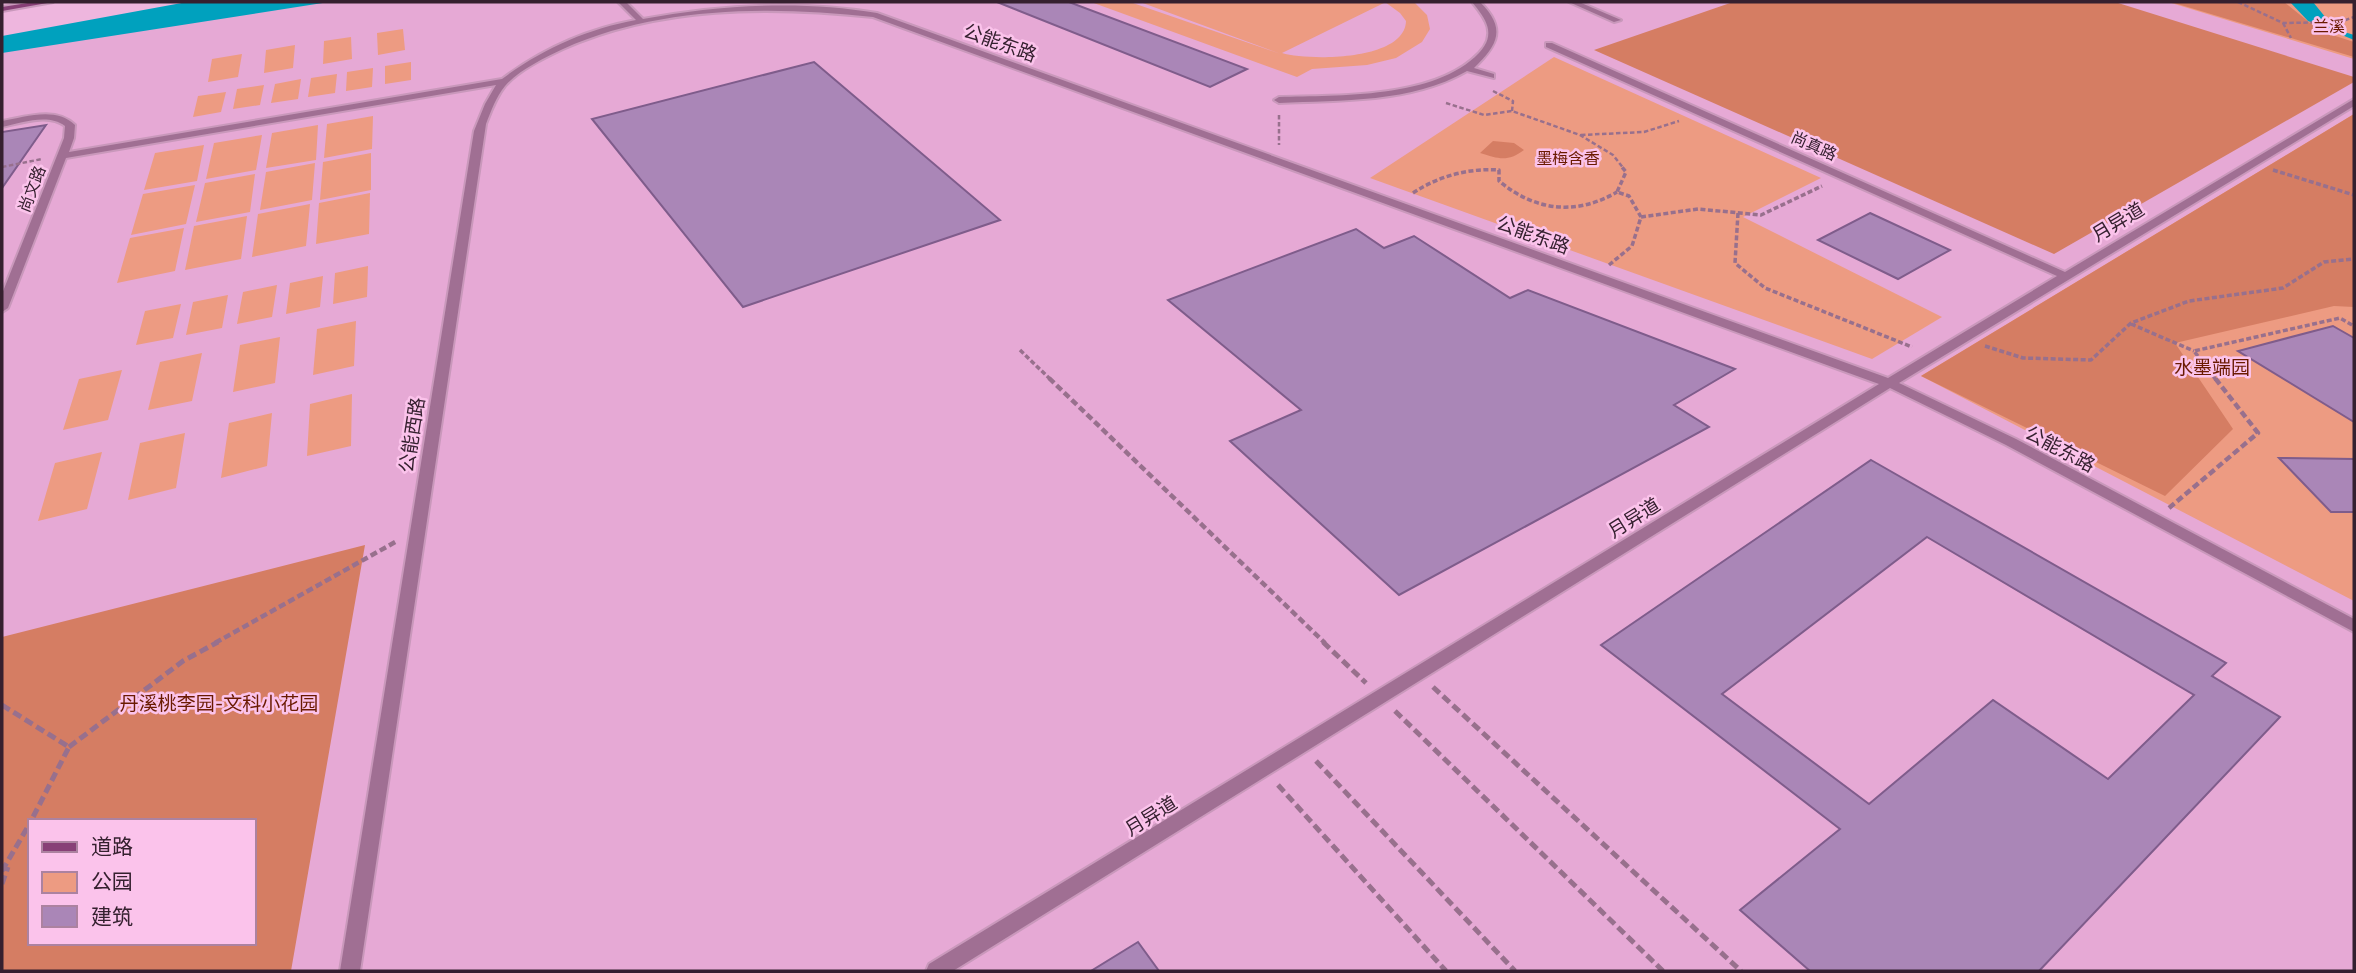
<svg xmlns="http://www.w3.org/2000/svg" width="2356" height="973" font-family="'Space Grotesk','Noto Sans SC',sans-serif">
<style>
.built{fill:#e6a9d5;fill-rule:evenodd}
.green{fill:#ed9b82}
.forest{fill:#d57d63;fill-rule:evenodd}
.water{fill:#00a1be}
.building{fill:#aa86b7;stroke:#7f5c8b;stroke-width:2;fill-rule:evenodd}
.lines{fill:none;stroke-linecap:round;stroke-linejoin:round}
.lane-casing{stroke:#c998bb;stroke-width:4}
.street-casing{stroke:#c998bb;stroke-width:4}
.secondary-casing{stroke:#c998bb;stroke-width:4}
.path-far3{stroke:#98708d;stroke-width:2.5;stroke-dasharray:4.5 2.5;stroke-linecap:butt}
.path-far2{stroke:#98708d;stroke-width:3.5;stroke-dasharray:5 2.5;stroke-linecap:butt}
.path-far1{stroke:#98708d;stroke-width:4.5;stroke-dasharray:7 3.5;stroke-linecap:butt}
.path{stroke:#98708d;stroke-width:5;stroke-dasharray:9 4.5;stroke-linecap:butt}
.lane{fill:#a06f93;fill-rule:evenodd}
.street{fill:#a06f93;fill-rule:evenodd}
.secondary{fill:#884077;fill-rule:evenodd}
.labels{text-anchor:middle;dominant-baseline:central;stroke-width:5;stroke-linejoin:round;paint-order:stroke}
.far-park-label{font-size:16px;fill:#6a1a00;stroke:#fbc3eb}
.far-street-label{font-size:16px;fill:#35202f;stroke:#fbc3eb}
.street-label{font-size:19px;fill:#35202f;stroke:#fbc3eb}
.park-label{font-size:19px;fill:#6a1a00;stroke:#fbc3eb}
</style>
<rect width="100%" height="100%" fill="#eeb6de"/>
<!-- built -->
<path class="built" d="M295 2H2354V971H2V45ZM30 821H254V943H30Z"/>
<!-- green -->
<path class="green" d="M1091 2H1130L1281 54 1140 2 1384 3 1282 53C1309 61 1405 61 1406 21L1400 13 1385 2H1414L1427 15 1430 29 1422 42 1396 58 1367 65 1312 69 1297 77Z
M2168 2H2354V59Z
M403 29 405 50 378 55 377 33Z
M351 37 352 59 323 64 324 41Z
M295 45 293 68 264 73 266 50Z
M242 54 238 77 208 82 212 59Z
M1554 57 1821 178 1743 217 1942 317 1872 359 1370 178Z
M411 62V80L385 84V66Z
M373 68 372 87 346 91 347 72Z
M337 74 335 93 308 97 311 78Z
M301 79 298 99 271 103 275 84Z
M264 85 260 105 233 109 237 89Z
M226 92 221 112 193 117 198 96Z
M2354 114V601L1921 376Z
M373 116 372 149 324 158 327 124Z
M318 125 316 160 266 168 272 133Z
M262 135 256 170 206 179 214 143Z
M204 145 197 181 144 190 155 153Z
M371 153V190L320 200 323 162Z
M315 163 312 200 260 210 266 172Z
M255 174 250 212 196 222 205 183Z
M195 185 186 224 131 235 143 194Z
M370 193 369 234 316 244 319 203Z
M310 204 306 246 252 257 258 214Z
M247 216 241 259 185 270 194 226Z
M184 228 175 271 117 283 130 238Z
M368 266 367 297 333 304 335 273Z
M323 276 320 307 286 314 290 283Z
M277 285 272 317 237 324 243 292Z
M228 295 222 328 186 335 193 302Z
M181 304 173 338 136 345 145 311Z
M356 321 354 366 313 375 317 329Z
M280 337 275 383 233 392 240 345Z
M202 353 192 401 148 410 160 362Z
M122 370 108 420 63 430 79 379Z
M352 394 351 446 307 456 310 404Z
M272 413 267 466 221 478 229 423Z
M185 433 176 488 128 500 140 443Z
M102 452 87 509 38 521 55 463Z"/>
<!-- forest -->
<path class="forest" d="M1733 2H2115L2354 77V82L2054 254 1594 50Z
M2171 2H2284L2320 31 2354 42V57Z
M2354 114V307L2334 306 2175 343 2233 429 2165 496 1921 376Z
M1493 141 1514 143 1524 150C1508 162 1499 159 1480 153Z
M365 545 291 971H2V637ZM30 821H254V943H30Z"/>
<!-- water -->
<path class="water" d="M187 2H329L2 53V36Z
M2290 2H2313L2335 29 2354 35V40L2308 21Z"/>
<!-- building -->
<path class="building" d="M997 2H1069L1247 69 1210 87Z
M814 62 1000 220 743 307 592 119Z
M46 125 2 188V132Z
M1870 213 1950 250 1898 279 1818 240Z
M1356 229 1384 248 1414 236 1510 298 1528 290 1735 369 1674 405 1709 427 1399 595 1230 441 1301 410 1168 300Z
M2333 326 2354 338V422L2238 351Z
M2279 458 2354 459V512H2331Z
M1871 460 2226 663 2212 676 2280 717 2039 971H1810L1740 910 1840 829 1601 645ZM1927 537 2194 695 2108 779 1993 700 1869 804 1722 694Z
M1138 942 1159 971H1091Z"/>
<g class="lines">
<!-- lane casing -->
<g class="lane-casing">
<path id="lane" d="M1472 2H1480C1506 28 1499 44 1474 68L1494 74V78L1467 71C1412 103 1341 100 1279 103L1274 100 1279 97C1339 95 1435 99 1479 53 1497 34 1486 19 1472 2Z"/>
</g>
<!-- street casing -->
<g class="street-casing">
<path id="street" d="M618 2H626L643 19C719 5 800 0 877 13L1888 378 2057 276 1546 47V43H1552L2065 272 2354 99V106L1899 383 2016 439 2354 619V632L2006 445 1890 388 953 971H926L929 964 1879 384 873 17C770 6 659 6 563 49 544 58 519 70 505 86 496 97 491 111 486 124L360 971H340L474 131 485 104 496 85 66 158 8 308 2 312V294L64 138 65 126C48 113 21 123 2 127V121C25 117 56 106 75 125L74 138 69 152 502 79C542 49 587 29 636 20Z
M1569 2H1579L1621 20 1614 22Z"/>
</g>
<!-- secondary casing -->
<g class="secondary-casing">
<path id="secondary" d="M34 2H53L2 11V7Z"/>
</g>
<!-- path-far3 -->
<path class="path-far3" d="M2238 2 2283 23 2340 22 2354 17
M2283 23 2291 38
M1493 91 1513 101 1512 111
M1446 103 1484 115 1512 111 1580 135 1613 155 1624 169
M1279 115V145
M1581 135 1644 132 1679 121
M2 167 42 159"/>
<!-- path-far2 -->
<path class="path-far2" d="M2273 170 2354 195
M1413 193C1439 176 1468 168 1499 170V181C1535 211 1576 216 1617 192
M1738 213 1735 263 1765 288 1912 347
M1641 217 1698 209 1761 215 1822 186
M1609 265 1632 246 1641 217 1629 196 1617 192 1626 172 1622 167
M2131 324 2194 351
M1985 346 2023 358 2091 360 2131 323 2189 301 2283 288 2324 262 2354 259
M1020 350 1051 380
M2216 380 2194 351 2340 318 2354 326"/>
<!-- path-far1 -->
<path class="path-far1" d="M1049 378 1325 643
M2169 508 2258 433 2215 378
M215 643 397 541"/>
<!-- path -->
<path class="path" d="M1323 642 1366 683
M1433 687 1741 971
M2 705 69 747 31 821
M1395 711 1663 971
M69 747 183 661 218 642
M1316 761 1515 971
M1278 785 1446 971
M2 871 30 823
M2 884 8 867"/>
<!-- lane -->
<use href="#lane" class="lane"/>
<!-- street -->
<use href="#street" class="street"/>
<!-- secondary -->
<use href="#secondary" class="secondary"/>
</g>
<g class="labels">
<!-- far-park labels -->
<g class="far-park-label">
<text x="2329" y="26">兰溪</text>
<text x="1568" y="158">墨梅含香</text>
</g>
<!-- far-street labels -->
<g class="far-street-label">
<text transform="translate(1814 146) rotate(24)">尚真路</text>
<text transform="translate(32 189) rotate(-69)">尚文路</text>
</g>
<!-- street labels -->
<g class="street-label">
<text transform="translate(1000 43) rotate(20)">公能东路</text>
<text transform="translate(2118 222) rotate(-31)">月异道</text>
<text transform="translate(1533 235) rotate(20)">公能东路</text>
<text transform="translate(412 435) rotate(-81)">公能西路</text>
<text transform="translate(2060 449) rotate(28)">公能东路</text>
<text transform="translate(1634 518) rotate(-32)">月异道</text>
<text transform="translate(1151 816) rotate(-32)">月异道</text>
</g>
<!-- park labels -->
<g class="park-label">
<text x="2212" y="367">水墨端园</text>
<text x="219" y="703">丹溪桃李园-文科小花园</text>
</g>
</g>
<!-- border -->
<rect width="2356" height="973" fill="none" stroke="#35202f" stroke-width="7"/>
<!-- legend -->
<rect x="28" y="819" width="228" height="126" fill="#fbc3eb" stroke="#ac82a0" stroke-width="2"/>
<rect x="42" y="842" width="35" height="10" fill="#884077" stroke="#ac82a0" stroke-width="2"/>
<text x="91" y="854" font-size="21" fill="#35202f">道路</text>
<rect x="42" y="872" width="35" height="21" fill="#ed9b82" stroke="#ac82a0" stroke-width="2"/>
<text x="91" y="889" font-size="21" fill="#35202f">公园</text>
<rect x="42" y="906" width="35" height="21" fill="#aa86b7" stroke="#ac82a0" stroke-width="2"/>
<text x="91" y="924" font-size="21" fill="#35202f">建筑</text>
</svg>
